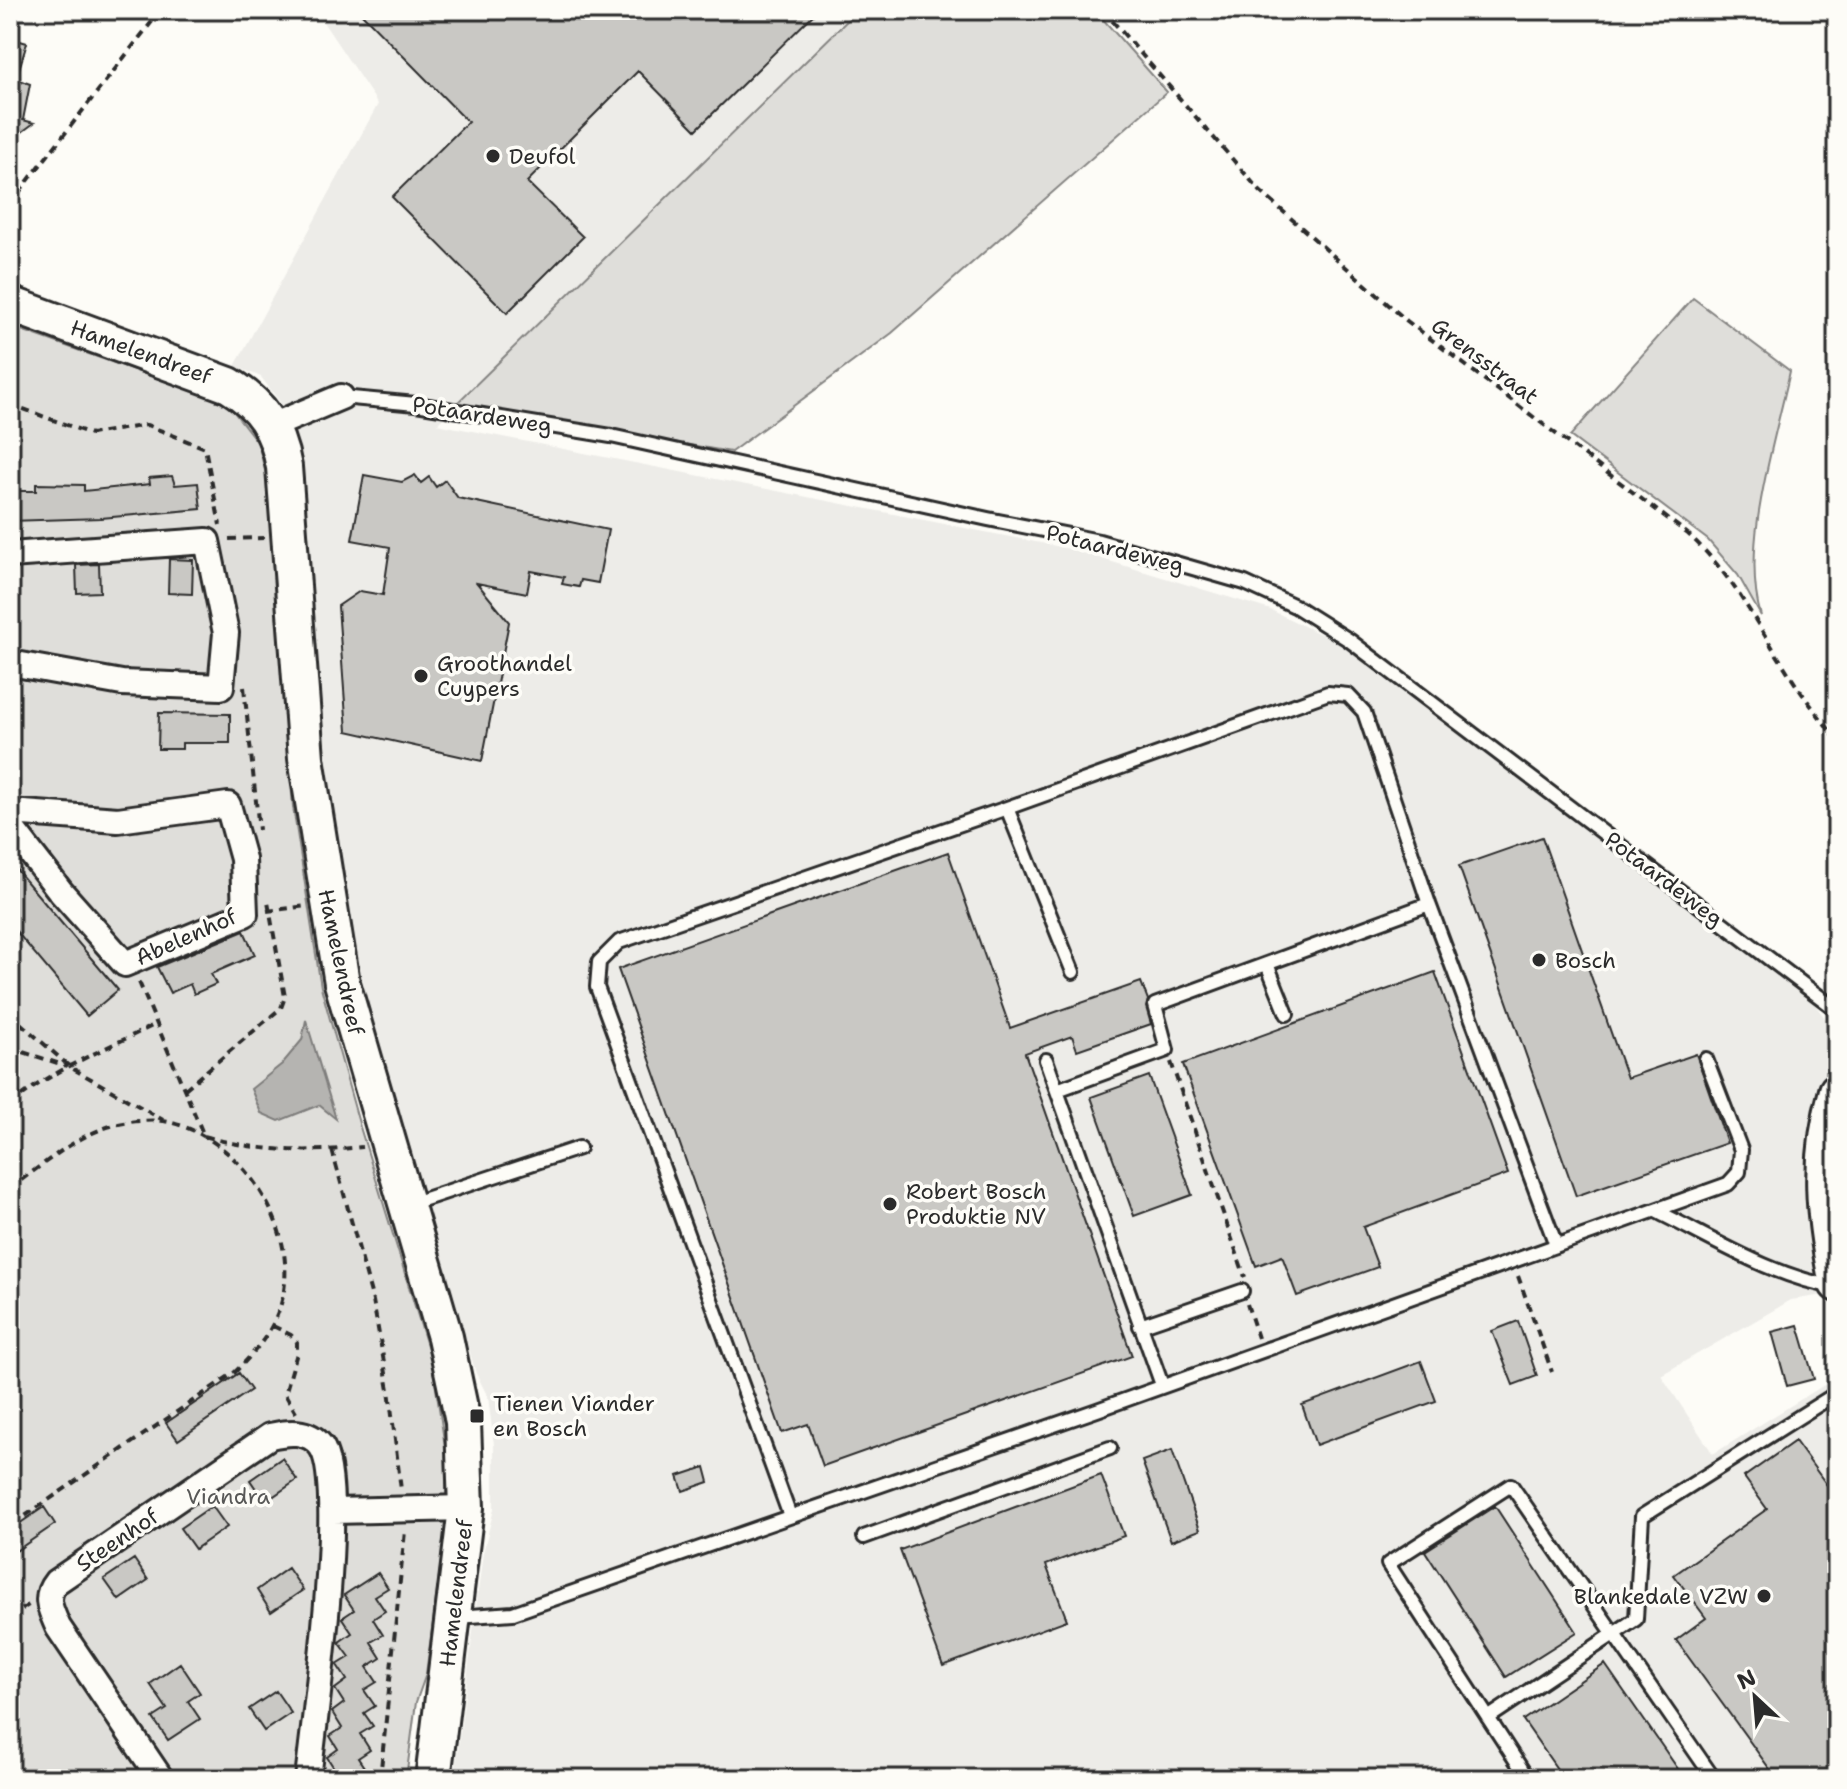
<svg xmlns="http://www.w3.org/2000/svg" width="1847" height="1789" font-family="'Shantell Sans',sans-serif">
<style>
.built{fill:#edece8}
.green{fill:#dfdeda;stroke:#858482;stroke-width:2}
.water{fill:#b5b4b1;stroke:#7e7d7b;stroke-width:2}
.building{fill:#c9c8c4;stroke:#2b2b2b;stroke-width:2}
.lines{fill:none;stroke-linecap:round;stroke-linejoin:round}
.lane-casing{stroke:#2b2b2b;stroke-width:18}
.street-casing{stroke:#2b2b2b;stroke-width:30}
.secondary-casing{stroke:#2b2b2b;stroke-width:40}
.path{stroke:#2b2b2b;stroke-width:4;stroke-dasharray:8 6;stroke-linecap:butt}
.lane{stroke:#fdfcf7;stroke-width:12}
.street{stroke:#fdfcf7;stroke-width:24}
.secondary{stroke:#fdfcf7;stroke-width:34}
.poi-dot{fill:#2b2b2b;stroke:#fdfcf7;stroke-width:3}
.labels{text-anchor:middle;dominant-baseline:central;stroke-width:7;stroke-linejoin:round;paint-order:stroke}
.poi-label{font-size:22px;fill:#2b2b2b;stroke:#fdfcf7;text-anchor:start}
.street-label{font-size:22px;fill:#2b2b2b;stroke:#fdfcf7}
.park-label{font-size:22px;fill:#585857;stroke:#fdfcf7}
</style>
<rect width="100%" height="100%" fill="#fdfcf7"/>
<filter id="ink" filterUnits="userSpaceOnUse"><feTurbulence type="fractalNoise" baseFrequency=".0125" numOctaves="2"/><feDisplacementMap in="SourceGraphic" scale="16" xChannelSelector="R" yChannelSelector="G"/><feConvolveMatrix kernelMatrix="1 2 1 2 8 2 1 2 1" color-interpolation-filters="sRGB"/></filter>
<g filter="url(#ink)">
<!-- built -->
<path class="built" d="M315 10H858L437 424 1066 548 1271 610 1343 645 1800 985 1834 1030 1837 1051V1062L1818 1130 1830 1294 1791 1300 1661 1375 1713 1454 1837 1377V1779H454L483 1553 494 1509V1445L488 1397 476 1373 376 1040 357 954 320 732 297 440 286 410 261 377 235 366 378 104Z"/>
<!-- green -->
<path class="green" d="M858 10H1095L1167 92 892 333 731 452 455 405Z
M1693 298 1790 371C1775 441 1740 546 1761 616L1738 575 1708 540 1570 436Z
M10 326 227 403 258 443 268 482 293 807 321 987 360 1127 432 1362 446 1453V1523L426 1674 416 1702 406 1779H10Z"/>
<!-- water -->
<path class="water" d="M306 1020 336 1119 319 1105 279 1121 261 1113 251 1089 282 1064 302 1040Z"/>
<!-- building -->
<path class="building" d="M358 10H818L696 130 638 71 527 182 583 237 507 313 392 197 468 122Z
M10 38 27 43 16 79 30 84 23 120 34 123 18 135 14 149 10 148Z
M364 475 402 482 415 475 421 483 429 477 436 487 445 480 458 498 608 530 598 583 581 580 579 587 562 584 564 577 531 571 527 593 477 583 509 622 482 761 347 731 338 606 360 591 383 595 390 547 352 540Z
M172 476 175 485 198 483 201 509 101 518 10 521V497H13V491H36V484L84 485V491L150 484 149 478Z
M169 559 193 560 192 594 168 593Z
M99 564 100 592 77 593 76 565Z
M159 713 230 714V743H182V749H158Z
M1542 837 1627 1078 1696 1054 1727 1143 1576 1196 1459 866Z
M948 852 1010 1028 1141 982 1148 1000 1146 1007 1151 1024 1077 1050 1072 1036 1025 1053 1132 1356 823 1466 808 1424 782 1433 618 969Z
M10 862 118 990 87 1016 10 924Z
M244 931 255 955 211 974 216 984 194 994 190 984 170 993 157 967Z
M1435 972 1508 1174 1363 1227 1378 1267 1297 1296 1282 1256 1256 1266 1183 1064Z
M1149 1076 1192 1195 1134 1216 1091 1097Z
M1518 1321 1537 1376 1513 1385 1492 1331Z
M1798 1325 1814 1379 1787 1386 1772 1332Z
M1421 1361 1436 1401 1316 1445 1302 1405Z
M239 1373 251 1390 178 1440 166 1423Z
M1795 1441 1837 1499V1779H1777L1676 1640 1706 1618 1674 1575 1767 1509 1744 1477Z
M1172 1450 1200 1530 1171 1541 1142 1461Z
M282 1458 297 1480 265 1502 250 1480Z
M705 1467 709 1482 683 1491 678 1476Z
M1101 1475 1124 1536 1046 1565 1067 1620 943 1666 900 1550Z
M212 1506 227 1527 195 1549 180 1528Z
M1495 1506 1577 1632 1506 1677 1425 1551Z
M44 1507 55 1524 10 1555V1530Z
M134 1559 148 1580 119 1600 104 1579Z
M288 1568 303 1590 271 1612 257 1590Z
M378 1573 388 1588 375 1596 385 1611 373 1619 383 1635 371 1642 381 1658 367 1667 377 1682 364 1690 375 1706 364 1713 373 1726 360 1734 370 1750 358 1758 372 1779H341L327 1757 338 1749 330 1736 342 1728 332 1712 344 1703 335 1689 347 1680 337 1665 350 1657 339 1642 352 1633 342 1618 354 1610 344 1595Z
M180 1663 200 1693 188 1701 200 1719 168 1740 153 1718 167 1709 150 1684Z
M1605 1664 1685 1779H1564L1523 1720Z
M276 1691 291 1713 264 1731 249 1709Z"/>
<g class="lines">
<!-- lane casing -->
<g class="lane-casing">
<path id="lane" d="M341 397 416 404 611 436 988 519 1099 541 1245 583 1295 606 1349 640 1837 1010
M1007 808 1073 972
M1267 964 1287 1014
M1046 1060 1162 1385
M1057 1090 1167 1050 1155 1005 1429 904
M407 1205 579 1148
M1656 1211C1711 1238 1775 1278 1836 1287
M1140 1326 1242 1291
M790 1516 597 987 599 962 619 942 1007 808 1328 693 1348 695 1364 712 1429 904 1556 1245
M864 1537 1110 1448
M457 1617 513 1613 1097 1410 1728 1184 1739 1172 1741 1150 1706 1059
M1488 1718 1636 1619 1642 1516 1837 1393
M1528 1779 1388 1564 1511 1485 1714 1779"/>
</g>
<!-- street casing -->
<g class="street-casing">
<path id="street" d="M272 426 341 397
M10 555 207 541 226 633 221 687 122 683 10 663
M10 812 118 820 228 805 243 859 245 914 125 964 61 892 10 826
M333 1511 466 1508
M161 1779 58 1627C51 1610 43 1598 56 1582L270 1436C287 1432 308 1429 321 1446 348 1484 314 1722 308 1779"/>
</g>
<!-- secondary casing -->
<g class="secondary-casing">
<path id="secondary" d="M10 304 229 385C262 405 277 429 284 467L306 758 342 983 445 1337 463 1422 466 1508 433 1779
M1837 1091C1817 1159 1823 1216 1837 1284"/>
</g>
<!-- path -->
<path class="path" d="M1103 10 1260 191 1407 321 1688 534C1732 574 1754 620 1786 669 1801 694 1820 717 1837 740
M10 204 161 10
M10 404 91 434 147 425 205 448 220 525
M229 539 264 538
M244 687 259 830
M267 911 306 906
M139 982 204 1136C260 1152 305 1153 362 1147
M10 1014 70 1067 163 1120
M10 1048 67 1066
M1171 1062 1245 1277
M185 1089 281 1008 285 997 268 902
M10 1105C53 1069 108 1048 158 1023
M332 1150 373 1301 389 1390 401 1490
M10 1188C42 1166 77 1134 115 1125 128 1121 156 1119 169 1122 240 1139 298 1223 283 1296 276 1328 257 1350 235 1372L25 1516 10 1521
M1518 1276 1552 1372
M1247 1304 1258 1338
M273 1326 291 1335 297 1342V1353L285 1394 296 1413
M10 1617 30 1604
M380 1779 405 1531"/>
<!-- lane -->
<use href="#lane" class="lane"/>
<!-- street -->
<use href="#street" class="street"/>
<!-- secondary -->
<use href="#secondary" class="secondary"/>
</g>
</g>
<!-- markers -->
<g class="poi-dot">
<circle cx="493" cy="156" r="8"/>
<circle cx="421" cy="676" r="8"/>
<circle cx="1539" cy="960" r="8"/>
<circle cx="890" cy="1204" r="8"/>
<rect x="469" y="1408" width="16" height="16" rx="4"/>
<circle cx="1764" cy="1596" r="8"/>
</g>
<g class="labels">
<!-- poi labels -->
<g class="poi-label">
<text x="509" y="156">Deufol</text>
<text x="437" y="663">Groothandel<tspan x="437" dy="25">Cuypers</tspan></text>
<text x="1555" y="960">Bosch</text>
<text x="906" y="1191">Robert Bosch<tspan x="906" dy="25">Produktie NV</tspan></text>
<text x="493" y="1403">Tienen Viander<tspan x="493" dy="25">en Bosch</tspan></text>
<text x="1748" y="1596" text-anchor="end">Blankedale VZW</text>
</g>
<!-- street labels -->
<g class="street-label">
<text transform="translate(141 352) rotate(20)">Hamelendreef</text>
<text transform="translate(1485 361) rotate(37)">Grensstraat</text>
<text transform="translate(482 415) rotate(9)">Potaardeweg</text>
<text transform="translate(1115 549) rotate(14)">Potaardeweg</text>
<text transform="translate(1664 879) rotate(37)">Potaardeweg</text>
<text transform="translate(186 937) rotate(-24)">Abelenhof</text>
<text transform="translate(341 962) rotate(78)">Hamelendreef</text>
<text transform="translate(117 1540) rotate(-34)">Steenhof</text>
<text transform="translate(456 1593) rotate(-83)">Hamelendreef</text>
</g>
<!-- park labels -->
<g class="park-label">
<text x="228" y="1496">Viandra</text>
</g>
</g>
<!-- margin -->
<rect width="1847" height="1789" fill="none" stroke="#fdfcf7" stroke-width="40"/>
<rect x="20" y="20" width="1807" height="1749" fill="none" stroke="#2b2b2b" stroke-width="3" filter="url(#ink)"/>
<!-- north arrow -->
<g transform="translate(1755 1697) rotate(334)" stroke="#fdfcf7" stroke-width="6" paint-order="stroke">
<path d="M0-6L14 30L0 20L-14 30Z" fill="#2b2b2b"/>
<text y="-12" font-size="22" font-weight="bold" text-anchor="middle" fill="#2b2b2b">N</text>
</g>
</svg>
